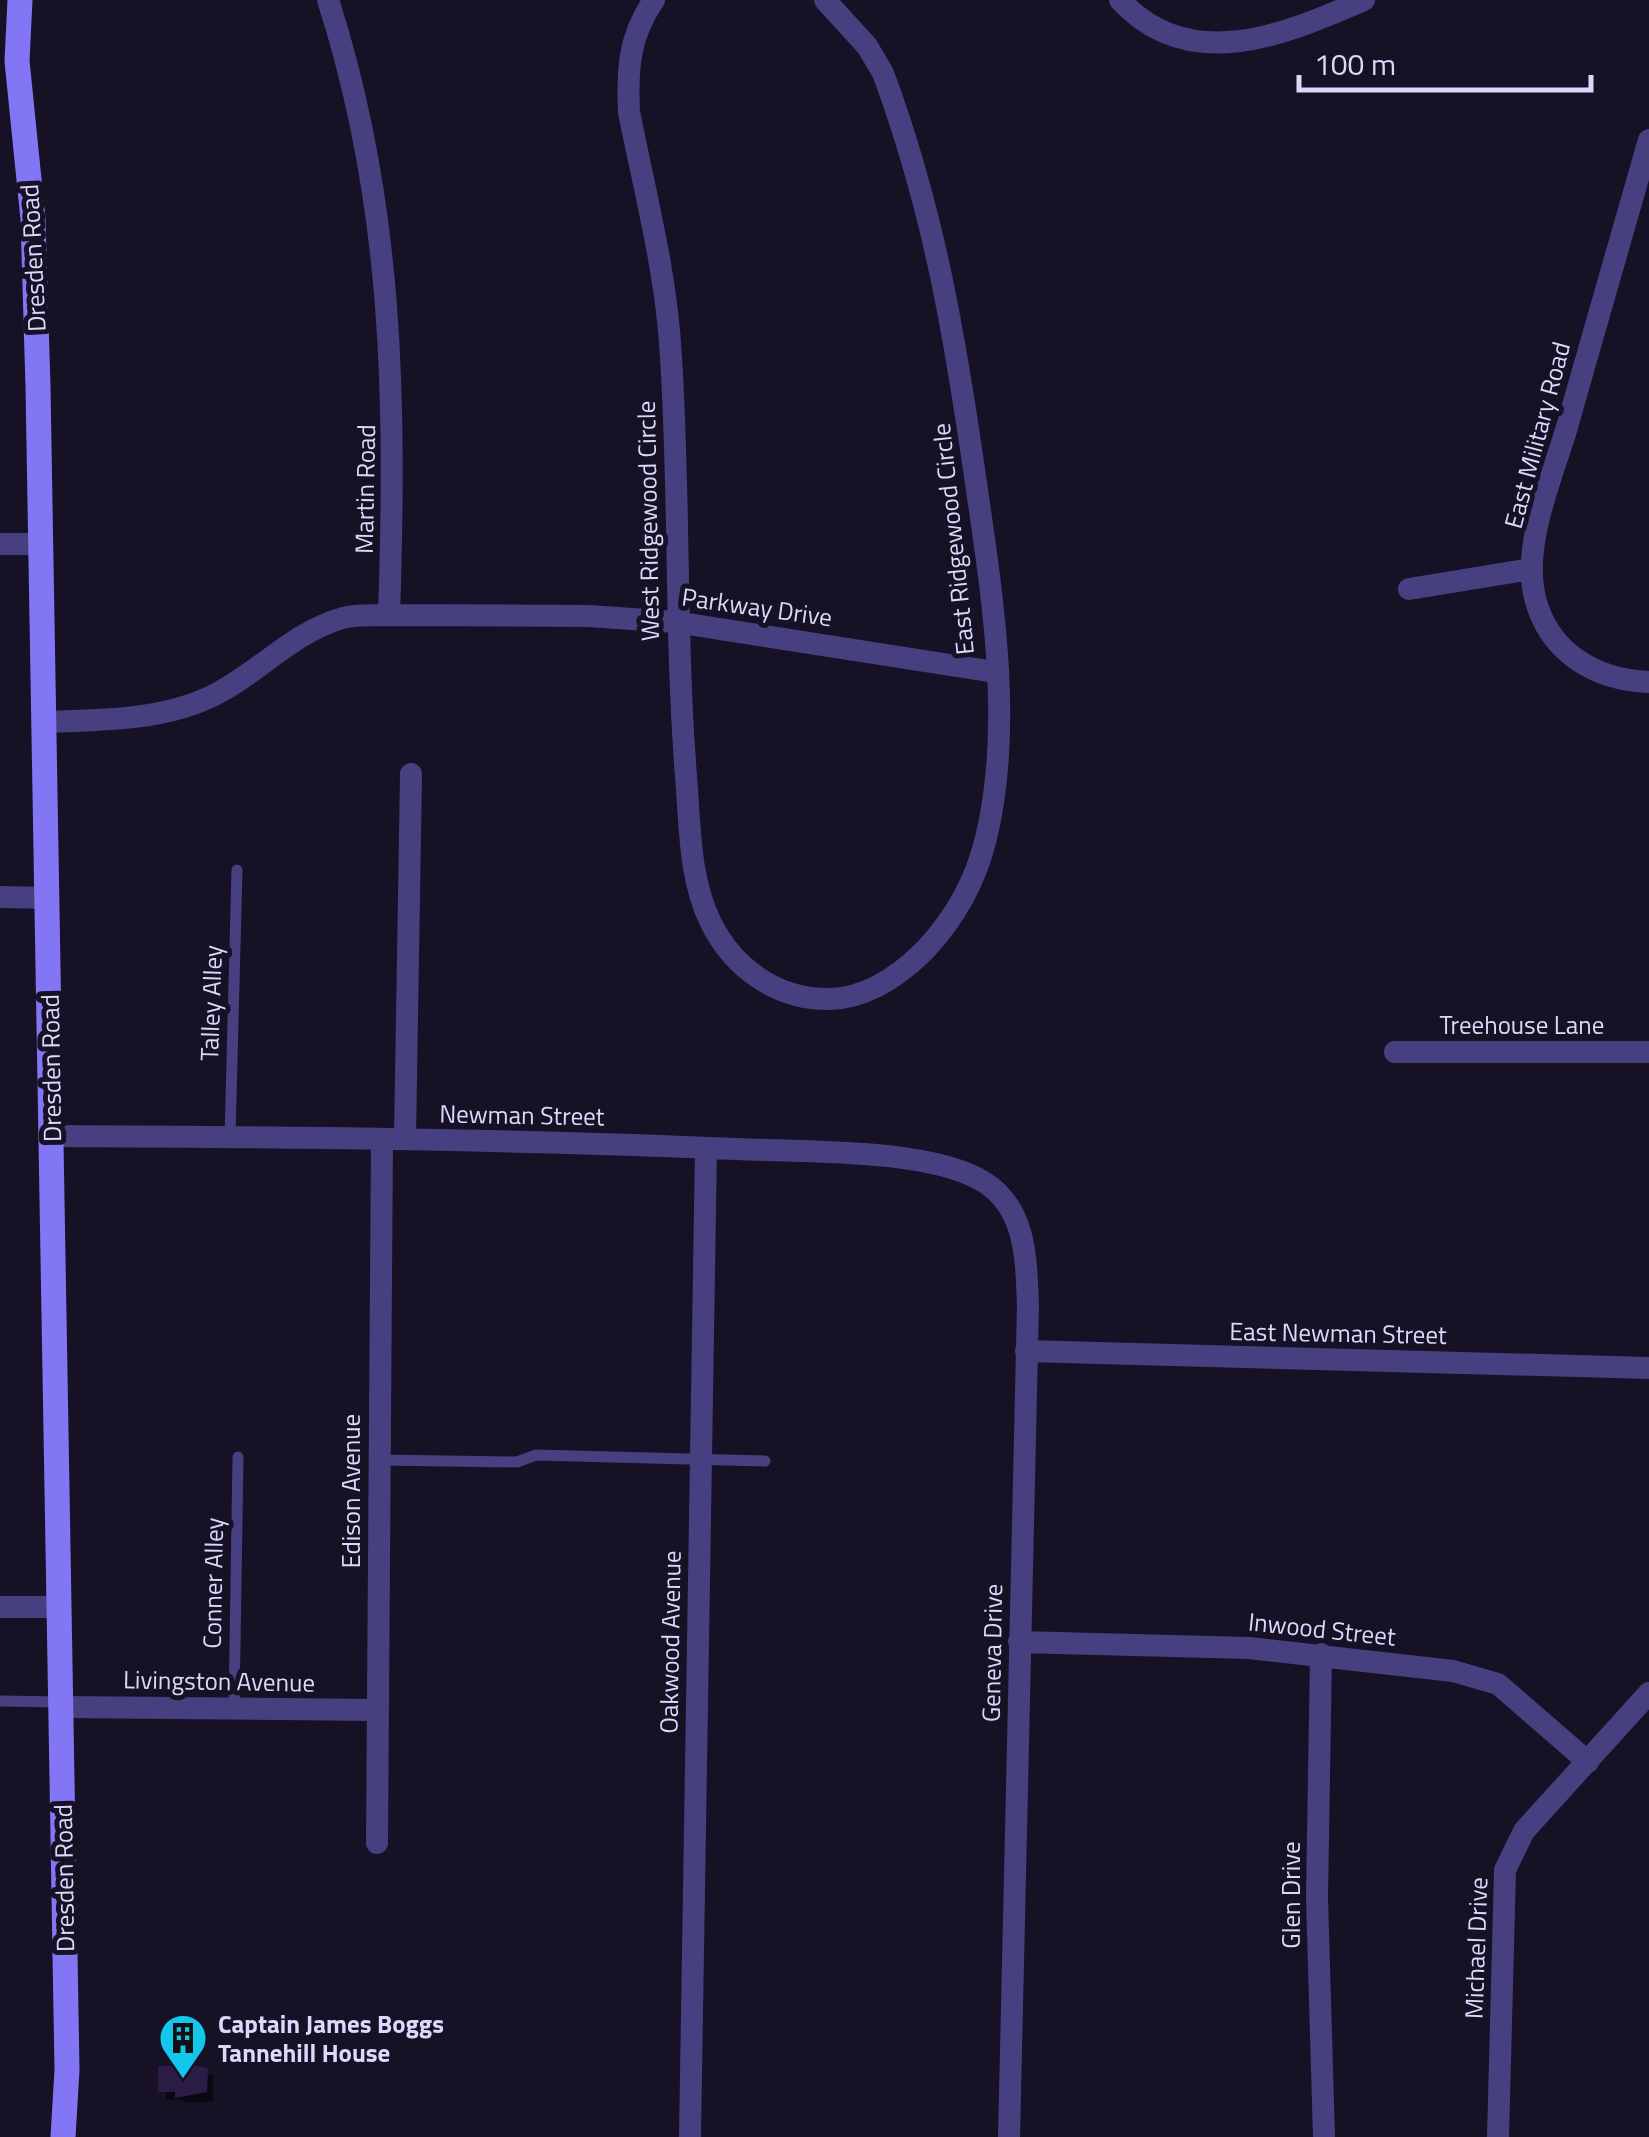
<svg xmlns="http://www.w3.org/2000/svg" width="1649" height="2137" font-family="'Titillium Web',sans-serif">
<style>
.building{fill:#291e44;filter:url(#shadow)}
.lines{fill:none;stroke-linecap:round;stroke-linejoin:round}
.lane{stroke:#474080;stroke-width:11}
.street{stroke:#474080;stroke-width:22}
.secondary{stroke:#8376f4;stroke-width:25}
.labels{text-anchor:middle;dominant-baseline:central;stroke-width:10;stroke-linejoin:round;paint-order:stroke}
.street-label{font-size:25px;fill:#ded7fc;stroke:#161125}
.poi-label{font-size:25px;font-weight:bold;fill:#ded7fc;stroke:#161125;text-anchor:start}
</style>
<defs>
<filter id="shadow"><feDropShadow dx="8" dy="8" stdDeviation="0" flood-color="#0009"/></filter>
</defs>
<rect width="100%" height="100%" fill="#161125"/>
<!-- building -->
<path class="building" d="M175 2062 208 2068 207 2092 175 2098V2092H158V2066H175Z"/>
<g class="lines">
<!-- lane -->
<path class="lane" d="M230 1137 237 870
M381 1460 517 1462 536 1455 765 1461
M0 1701 61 1702
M234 1708 238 1457"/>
<!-- street -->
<path class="street" d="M654 0C629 36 627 69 629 112 645 193 667 275 671 358 680 497 675 637 686 776 690 824 689 880 711 923 734 969 778 1000 830 999 868 998 899 976 925 950 955 918 976 880 986 838 1013 727 993 601 977 490 956 343 935 213 883 73L867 46 825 0
M1120 0C1189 75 1284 35 1364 0
M1649 140C1622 235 1594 331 1567 427 1552 478 1522 544 1535 598 1549 653 1596 680 1649 682
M0 544H41
M1409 589 1532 569
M389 615 589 616 675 622 995 672
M43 722C98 720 159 721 210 697 257 675 292 632 343 618 357 614 374 616 389 615 396 402 394 205 328 0
M0 897 47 898
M1395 1052H1649
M53 1136C281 1137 509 1139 737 1149 802 1152 929 1148 984 1182 1027 1209 1026 1260 1028 1305L1009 2137
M405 1139 411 774
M1026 1351 1649 1368
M0 1607H60
M1019 1642 1249 1648 1453 1671 1498 1684 1588 1762
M1321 1654 1317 1898 1324 2137
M61 1707 377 1710
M377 1843 382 1139
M690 2137 706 1148
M1498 2137 1505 1870 1524 1831 1649 1693"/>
<!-- secondary -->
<path class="secondary" d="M20 0 17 61 33 219 38 387 67 2070 63 2137"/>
</g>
<!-- icons -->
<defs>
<g id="building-pin" transform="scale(2.5)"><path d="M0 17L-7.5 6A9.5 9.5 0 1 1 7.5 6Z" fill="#13c6ec" stroke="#161125"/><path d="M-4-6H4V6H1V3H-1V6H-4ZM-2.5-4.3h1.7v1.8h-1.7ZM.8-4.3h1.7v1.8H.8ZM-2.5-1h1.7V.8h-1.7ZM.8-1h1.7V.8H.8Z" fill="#111"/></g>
</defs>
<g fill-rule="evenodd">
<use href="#building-pin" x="183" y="2038"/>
</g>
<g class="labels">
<!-- street labels -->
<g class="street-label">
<text transform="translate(33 258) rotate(-93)">Dresden Road</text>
<text transform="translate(1537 435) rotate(-75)">East Military Road</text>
<text transform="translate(365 489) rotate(-89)">Martin Road</text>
<text transform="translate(648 521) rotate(-91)">West Ridgewood Circle</text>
<text transform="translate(953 539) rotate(-96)">East Ridgewood Circle</text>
<text transform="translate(757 607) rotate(8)">Parkway Drive</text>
<text transform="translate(211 1003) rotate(-88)">Talley Alley</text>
<text x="1522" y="1025">Treehouse Lane</text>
<text transform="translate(51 1068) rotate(-91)">Dresden Road</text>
<text transform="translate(522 1115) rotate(1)">Newman Street</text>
<text transform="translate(1338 1333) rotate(1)">East Newman Street</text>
<text transform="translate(351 1491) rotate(-90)">Edison Avenue</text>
<text transform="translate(213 1583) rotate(-89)">Conner Alley</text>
<text transform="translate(1322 1629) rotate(6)">Inwood Street</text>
<text transform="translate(670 1642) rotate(-89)">Oakwood Avenue</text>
<text transform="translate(992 1653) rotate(-89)">Geneva Drive</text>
<text transform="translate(219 1681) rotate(1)">Livingston Avenue</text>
<text transform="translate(64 1878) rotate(-91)">Dresden Road</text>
<text transform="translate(1291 1895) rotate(-90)">Glen Drive</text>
<text transform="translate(1476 1948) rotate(-88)">Michael Drive</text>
</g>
<!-- poi labels -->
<g class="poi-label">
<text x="218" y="2024">Captain James Boggs<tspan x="218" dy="29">Tannehill House</tspan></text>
</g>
</g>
<!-- scale -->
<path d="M1299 75v15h292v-15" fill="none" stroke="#ded7fc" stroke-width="5"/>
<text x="1314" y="75" font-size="30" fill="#ded7fc" stroke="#161125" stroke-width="8" paint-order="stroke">100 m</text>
</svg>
